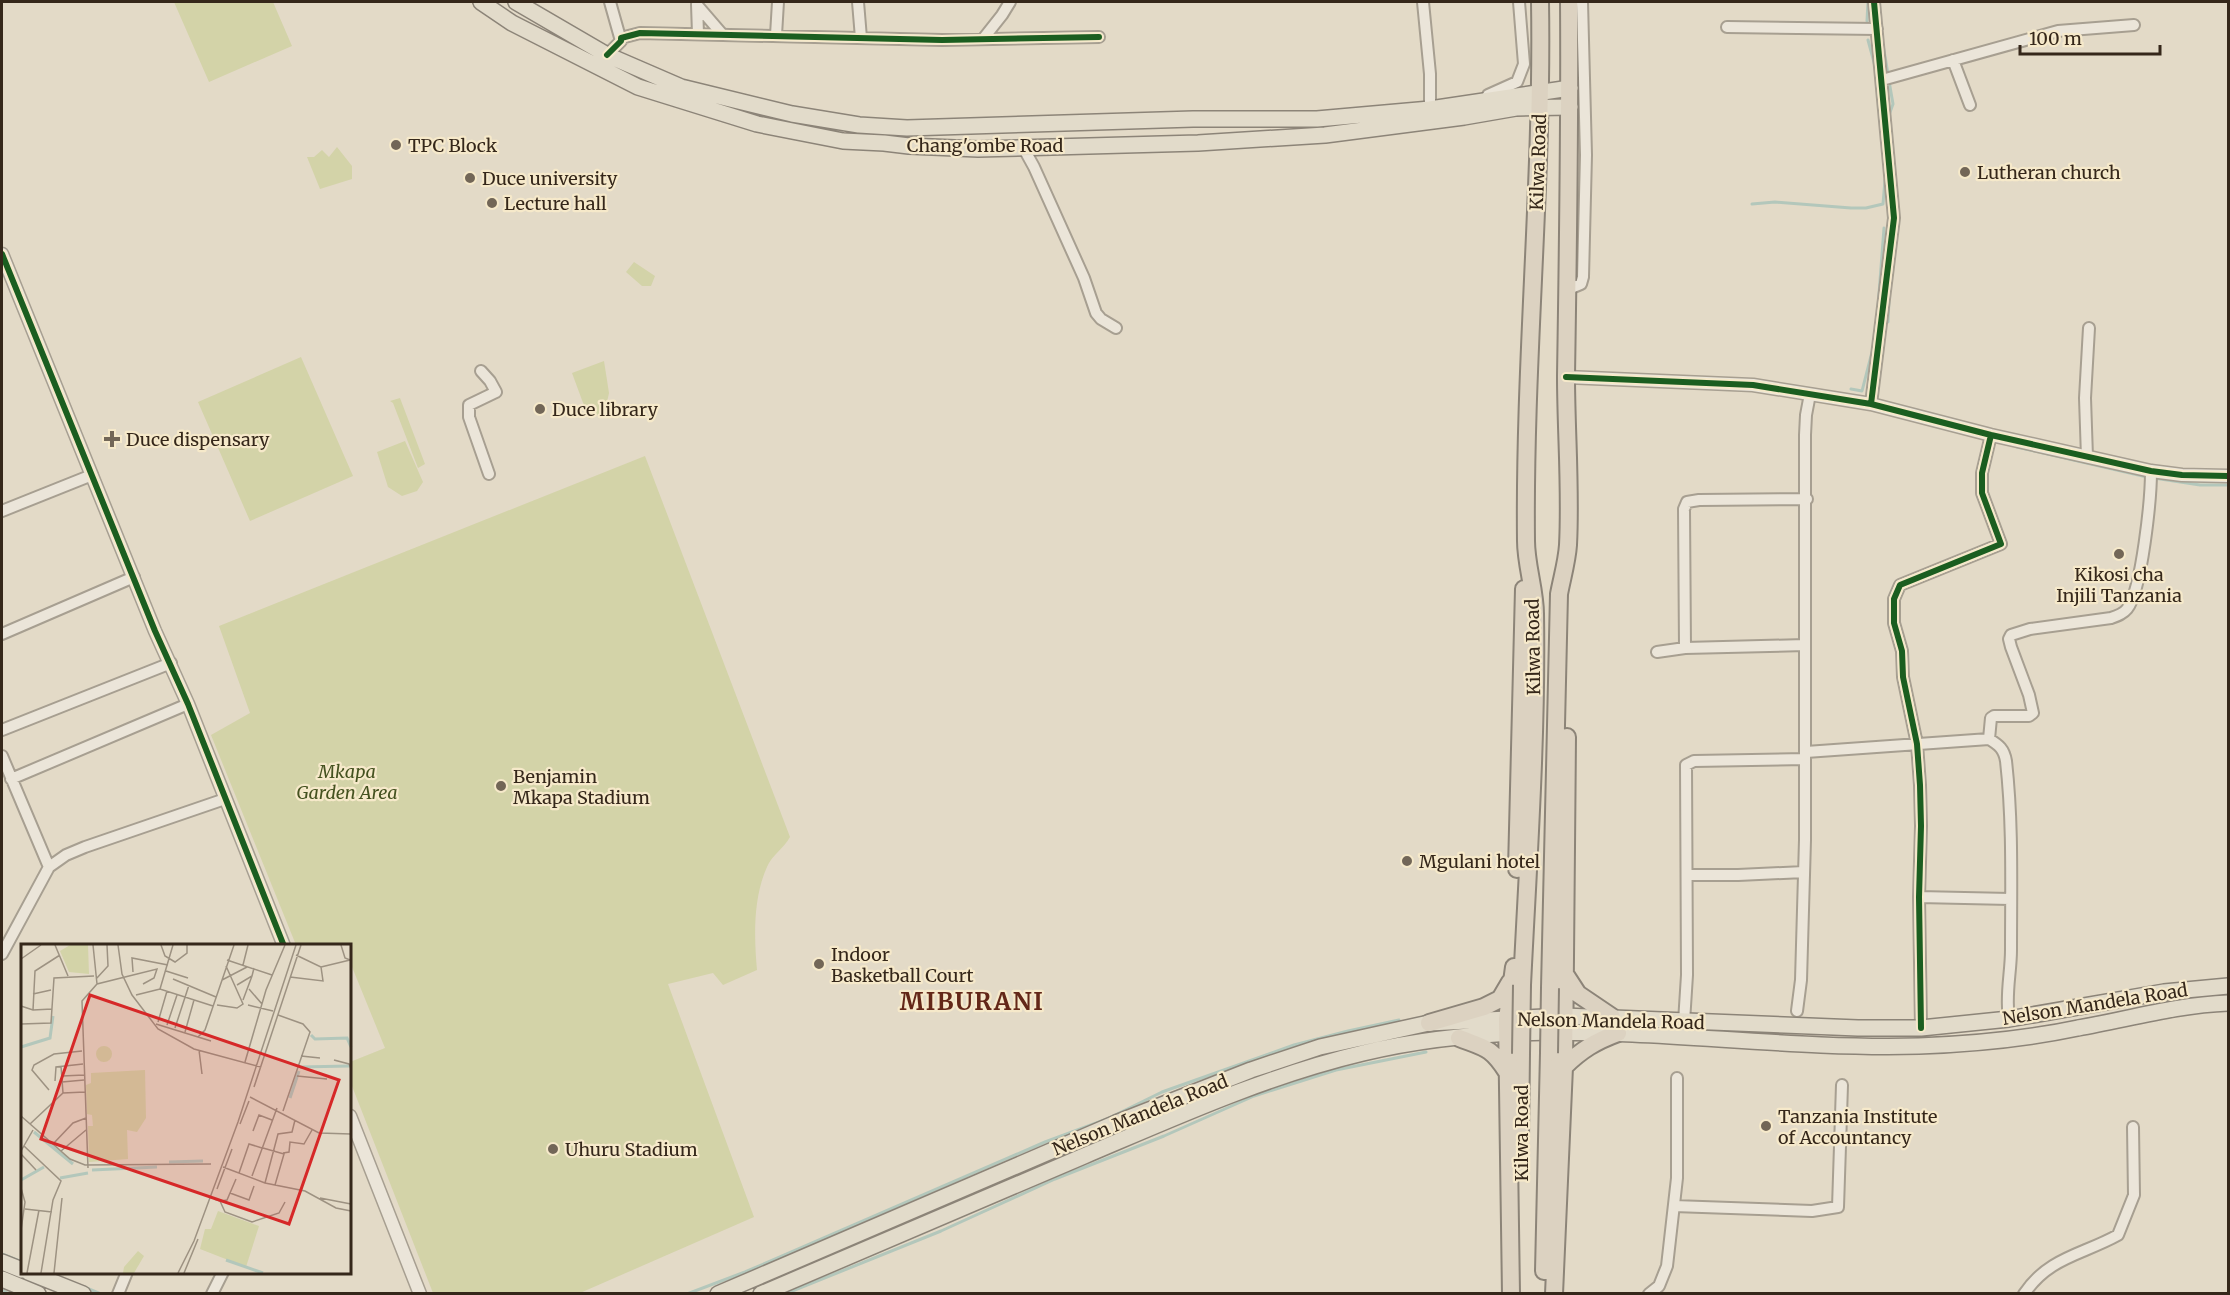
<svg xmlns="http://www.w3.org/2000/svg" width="2230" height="1295" font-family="Merriweather,serif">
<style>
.green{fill:#d3d3a8}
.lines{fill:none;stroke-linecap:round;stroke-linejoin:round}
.stream{stroke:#b3c7bb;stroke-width:3}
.minor-casing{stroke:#a79f91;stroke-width:14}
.tertiary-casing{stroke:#a79f91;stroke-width:15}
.primary-casing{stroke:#8c8478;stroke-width:18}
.trunk-casing{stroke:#8c8478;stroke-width:20}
.minor{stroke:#ebe5d9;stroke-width:10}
.tertiary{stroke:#ebe5d9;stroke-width:12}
.primary{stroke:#e2dbca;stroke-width:15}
.trunk{stroke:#dcd2c1;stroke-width:16}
.trunk-bridge-casing{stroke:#8c8478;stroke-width:20;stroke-linecap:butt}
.trunk-bridge{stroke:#dcd2c1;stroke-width:16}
.cycleway-casing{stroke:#f6e9ca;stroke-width:10}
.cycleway{stroke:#1b5e20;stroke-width:6}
.poi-dot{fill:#726657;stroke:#f6e9ca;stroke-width:2}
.labels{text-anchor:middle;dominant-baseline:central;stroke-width:4.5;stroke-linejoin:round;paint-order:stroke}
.poi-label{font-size:18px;fill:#35271a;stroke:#f6e9ca;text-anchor:start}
.street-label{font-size:18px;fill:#35271a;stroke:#f6e9ca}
.park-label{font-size:18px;font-style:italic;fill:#455220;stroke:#f6e9ca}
.district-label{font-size:24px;font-weight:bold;letter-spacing:1.5px;fill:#632718;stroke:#f6e9ca}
.inset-river{fill:none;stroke:#b3c7bb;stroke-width:3}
.inset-road{fill:none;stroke:#9d9282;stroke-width:1.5}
.view{fill:#d62828;fill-opacity:0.15;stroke:#d62828;stroke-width:3}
.inset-edge{fill:none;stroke:#35271a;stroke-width:3}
</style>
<rect width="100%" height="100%" fill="#e3dac7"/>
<!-- green -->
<path class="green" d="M174 2H273L292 46 209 82Z
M337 147 352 166V179L320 189 307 157H314L322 150 329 157Z
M634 262 655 276 651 286H642L626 272Z
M301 357 353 476 250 521 198 402Z
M604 361 609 393 605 411 589 419 572 373Z
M400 398 425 464 418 468 393 403 390 401Z
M405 441 423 482 417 491 402 496 388 487 377 452Z
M645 456 790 837C784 848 772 855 767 867 753 898 754 937 757 970L723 985 713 973 668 984 754 1217 580 1293H433L350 1081V1062L385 1048 350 962V946L296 945 211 735 250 713 219 626Z"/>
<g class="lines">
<!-- stream -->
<path class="stream" d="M1867 21 1868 2
M1868 40 1875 66
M1883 45 1888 74
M1889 81 1893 104 1889 115
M1752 204 1775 202 1851 208H1866L1883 204 1885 180
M1878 307 1884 228
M1888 322 1889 300
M1851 389 1862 391 1872 352
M2017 447 2147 477
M2154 478 2200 485H2228
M2 1254 22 1262
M84 1287 101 1294
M2 1290 9 1294
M687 1294 745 1272 1045 1142 1107 1119 1162 1092 1294 1045 1348 1031 1399 1020
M785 1294 941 1231 1055 1179 1164 1136 1254 1096 1336 1070 1426 1052"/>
<!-- minor casing -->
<g class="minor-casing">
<path id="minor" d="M610 2 621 41
M858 2 861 38
M1423 2 1430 74V109
M697 4 698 34
M697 5 722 34
M1727 27 1877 29
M776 35 778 2
M983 39 1002 15 1010 2
M607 55 621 41V38L640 33 942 40 1099 37
M1953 60 1970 105
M1882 80 2058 31 2134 25
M1488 95 1517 82 1524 64 1519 2
M1023 147 1034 167 1084 278 1096 313 1101 319 1116 328
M1569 289 1581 284 1583 277 1586 155 1582 2
M481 371 490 381 496 392 469 405V417L489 474
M1871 404 1894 218 1874 2
M2087 457 2085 398 2089 328
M2 511 92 475
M2 634 134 577
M1685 648 1684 509 1687 502 1699 500 1807 499
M1657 652 1685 648 1805 645
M2 730 171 663
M1989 739 1991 718 1994 716H2029L2033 713 2029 695 2011 647 2009 639 2011 635 2030 629 2111 618C2117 616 2123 614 2127 609 2142 590 2151 498 2151 471
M1806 752 1989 739C1999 745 2004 749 2006 761 2013 823 2011 887 2011 950 2011 973 2005 996 2009 1019
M2 756 49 867
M11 779 188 704
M1687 875H1738L1804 872
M1919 897 2010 899
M2 954 49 867 66 855 85 847 225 799
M1797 1011 1801 980 1805 840V435L1806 415 1810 394
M1684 1022 1687 975 1686 765 1694 761 1805 759
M1921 1028 1919 897 1921 826 1920 785 1917 744 1903 677 1902 651 1894 623V599L1900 585 2001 544 1982 493V473L1991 435
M1674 1206 1812 1211 1838 1207 1842 1085
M118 1294 127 1272
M212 1294 223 1272
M1649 1294 1659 1286 1667 1266 1677 1178V1078
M2024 1294C2049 1257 2082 1255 2118 1235L2134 1195 2133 1127"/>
</g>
<!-- tertiary casing -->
<g class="tertiary-casing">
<path id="tertiary" d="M2 254 155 631 188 704 284 946
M1566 377 1753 385 1871 404 1991 435 2151 471 2182 475 2228 476
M350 1116 420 1294"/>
</g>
<!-- primary casing -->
<g class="primary-casing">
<path id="primary" d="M481 2 512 23 638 87 757 124 843 141 884 143 909 146 978 149 1198 143 1325 135 1464 117 1516 108 1570 107
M516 2 607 55 681 87 792 114 859 125 907 128 1193 119H1317L1430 109 1570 88
M2 1262 22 1270
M28 1272 83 1294
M2 1279 38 1294
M718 1294 1116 1123 1251 1070 1320 1047 1429 1023 1564 1016 1858 1028H1921L2009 1019 2164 992 2228 986
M761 1294C869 1248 977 1202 1084 1156 1176 1117 1266 1076 1363 1053 1547 1008 1734 1051 1919 1046 1972 1044 2026 1039 2078 1028 2129 1019 2177 1005 2228 1003"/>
</g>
<!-- trunk casing -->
<g class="trunk-casing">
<path id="trunk" d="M1517 869 1524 589
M1565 974 1578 994 1612 1017
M1522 985C1528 862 1537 738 1535 614 1535 590 1526 565 1526 541 1524 361 1543 181 1540 2
M1550 988 1559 594C1562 578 1567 561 1568 545 1571 489 1566 432 1566 376 1568 251 1570 126 1569 2
M1429 1023 1484 1007 1500 999 1510 982
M1459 1038C1485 1048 1491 1047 1507 1072
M1564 1067C1581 1050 1596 1041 1618 1033
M1520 1137 1521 1054
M1544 1271 1549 1053
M1511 1294 1507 1019 1514 967
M1554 1294 1564 1067 1567 737"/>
</g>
<!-- minor -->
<use href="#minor" class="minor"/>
<!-- tertiary -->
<use href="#tertiary" class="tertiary"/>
<!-- primary -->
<use href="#primary" class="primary"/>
<!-- trunk -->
<use href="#trunk" class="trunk"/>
<!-- trunk-bridge casing -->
<g class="trunk-bridge-casing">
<path id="trunk-bridge" d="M1549 1053 1550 988
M1521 1054 1522 985"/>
</g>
<!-- trunk-bridge -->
<use href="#trunk-bridge" class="trunk-bridge"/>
<!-- cycleway casing -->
<g class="cycleway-casing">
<path id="cycleway" d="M607 55 621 41V38L640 33 942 40 1099 37
M2 254 155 631 188 704 284 946
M1566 377 1753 385 1871 404 1991 435 2151 471 2182 475 2228 476
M1871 404 1894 218 1874 2
M1921 1028 1919 897 1921 826 1920 785 1917 744 1903 677 1902 651 1894 623V599L1900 585 2001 544 1982 493V473L1991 435"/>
</g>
<!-- cycleway -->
<use href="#cycleway" class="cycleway"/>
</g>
<!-- markers -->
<g class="poi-dot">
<circle cx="396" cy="145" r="6"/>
<circle cx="1965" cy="172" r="6"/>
<circle cx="470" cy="178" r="6"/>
<circle cx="492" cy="203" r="6"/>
<circle cx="540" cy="409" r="6"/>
<path d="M109 430h6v6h6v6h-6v6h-6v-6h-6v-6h6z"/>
<circle cx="2119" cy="554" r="6"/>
<circle cx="501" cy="786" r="6"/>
<circle cx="1407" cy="861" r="6"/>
<circle cx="819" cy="964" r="6"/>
<circle cx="1766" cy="1126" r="6"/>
<circle cx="553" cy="1149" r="6"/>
</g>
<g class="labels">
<!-- poi labels -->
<g class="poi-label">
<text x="408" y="145">TPC Block</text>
<text x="1977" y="172">Lutheran church</text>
<text x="482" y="178">Duce university</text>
<text x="504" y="203">Lecture hall</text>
<text x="552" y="409">Duce library</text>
<text x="126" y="439">Duce dispensary</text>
<text x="2119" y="574" text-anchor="middle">Kikosi cha<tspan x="2119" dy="21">Injili Tanzania</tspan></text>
<text x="513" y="776">Benjamin<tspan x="513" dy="21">Mkapa Stadium</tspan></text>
<text x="1419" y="861">Mgulani hotel</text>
<text x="831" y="954">Indoor<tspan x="831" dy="21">Basketball Court</tspan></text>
<text x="1778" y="1116">Tanzania Institute<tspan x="1778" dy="21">of Accountancy</tspan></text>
<text x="565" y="1149">Uhuru Stadium</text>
</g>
<!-- street labels -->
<g class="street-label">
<text x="985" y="145">Chang'ombe Road</text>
<text transform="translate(1538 162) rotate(-88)">Kilwa Road</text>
<text transform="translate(1533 647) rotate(-91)">Kilwa Road</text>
<text transform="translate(2095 1004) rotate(-9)">Nelson Mandela Road</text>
<text transform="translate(1611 1021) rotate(1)">Nelson Mandela Road</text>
<text transform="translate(1140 1115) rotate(-22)">Nelson Mandela Road</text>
<text transform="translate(1521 1133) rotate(-90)">Kilwa Road</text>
</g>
<!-- park labels -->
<g class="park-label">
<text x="347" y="771">Mkapa<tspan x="347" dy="21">Garden Area</tspan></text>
</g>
<!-- district labels -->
<g class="district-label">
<text x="972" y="1001">MIBURANI</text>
</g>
</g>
<!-- overview -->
<g transform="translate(21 944)">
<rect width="330" height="330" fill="#e3dac7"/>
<path d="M49 1H67L68 30 48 28 39 7ZM75 110a8 8 0 1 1 16 0a8 8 0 1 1-16 0ZM124 126 125 174 116 188 106 186 107 215 68 218 67 182H72L71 171 66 170 65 141 70 139V129ZM197 267 238 282 225 323 179 305 184 285H190ZM117 307 123 312 113 329H102L103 323Z" fill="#d3d3a8"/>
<path class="inset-river" d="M290 91 294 95 326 94 330 103M0 103 29 94 32 72M279 123 328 122M269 154 278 127M13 188 52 220M148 218 182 217M71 226 136 223M39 234 67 229M0 236 23 223M205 316 242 329"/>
<path class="inset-road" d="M34 1 47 32M72 1 76 40M97 1 101 30 111 51 137 85 173 105 240 123M140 1 144 12 154 18 166 9V1M320 1 324 14 329 16M0 15 20 1M206 16 251 31M222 21 227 1M300 23 329 16M145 27 167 34M112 28 111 14 147 21M269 33 302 37 300 23 275 11M75 35 87 22 86 1M152 35 195 53M201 36 226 23M216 41 231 32 233 24M139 45 152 1M228 45 241 60M12 50 30 46M115 51 139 45 192 62M222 56 231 32M196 61 216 64 222 60 205 22M227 61 252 67M0 62 12 66 31 65M12 66 14 27 39 11M257 71 282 80 289 88 262 167M137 78 146 47M0 80 30 79 33 34 73 32M135 80 190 97M146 81 156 51M154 84 168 41M164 88 173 56M177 93 184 86 213 1M178 106 181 130M280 112 299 114M313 116 328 120 330 125M224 118 245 46 264 1M40 122 42 149M41 132 63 131M276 132 306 135M34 137 35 123 62 120M41 138 63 136M233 143 280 1M28 146 11 126 13 121 33 110 61 107M229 153 298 189 330 190M0 172 49 215 64 221 190 220M9 180 42 149 64 148M219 180 228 157M232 187 238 171 251 176M32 200 52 179 65 174M3 202 40 237 32 256 20 329M242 204 263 210 254 241M0 207 12 186M40 207 65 186M262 209 268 208 269 198 283 200 291 186M0 210 15 226M202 223 244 239 284 247 315 264 330 267M67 224 61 57 76 40 136 25 133 34 122 40M218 229 228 200 241 204M231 232 256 164M244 239 257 190 271 188 274 176M0 244 4 258 0 286M196 245 211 205M209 249 228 256 233 242M299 254 330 260M193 255 199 257 204 268 231 278 258 269 264 258M200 257 206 256 215 235M4 265 31 268M6 329 18 266M33 329 41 254M157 329 173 297 217 178 275 1M163 329 177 295"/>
<path class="view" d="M69 51 318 136 268 280 20 195Z"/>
<rect width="330" height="330" class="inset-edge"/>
</g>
<!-- border -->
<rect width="2230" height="1295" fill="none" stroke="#35271a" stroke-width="6"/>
<!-- scale -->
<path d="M2020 45v9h140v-9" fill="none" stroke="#35271a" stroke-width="3"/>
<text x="2029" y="45" font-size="18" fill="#35271a" stroke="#f6e9ca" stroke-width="4.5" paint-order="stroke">100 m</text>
</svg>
